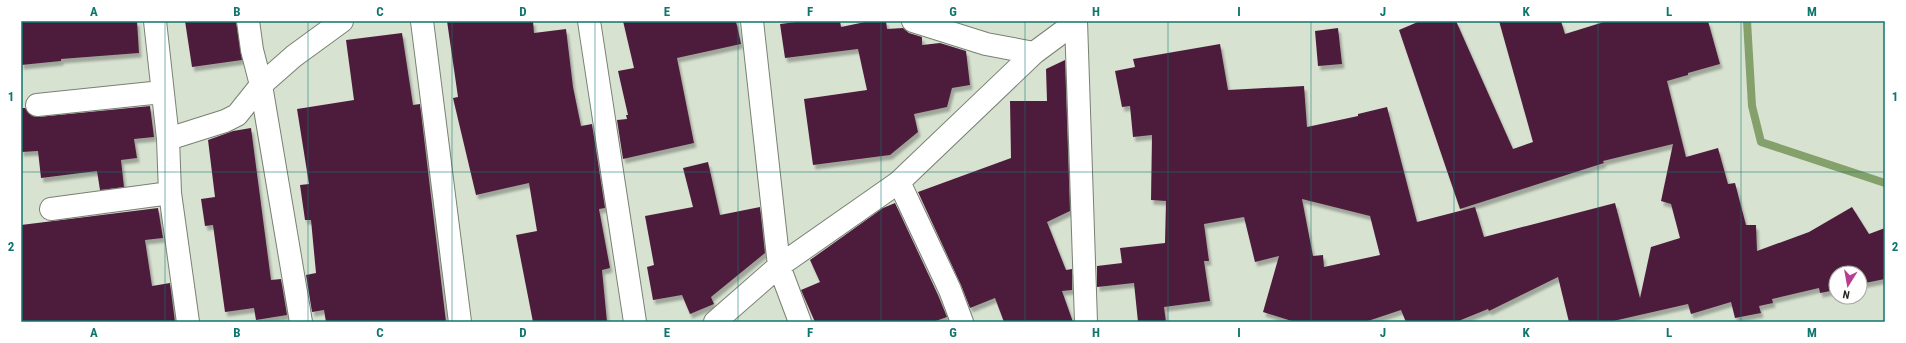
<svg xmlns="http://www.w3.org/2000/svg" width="1906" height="343" font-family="'Roboto Condensed',sans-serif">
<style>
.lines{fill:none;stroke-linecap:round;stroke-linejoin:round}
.stream{stroke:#84a16c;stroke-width:8}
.building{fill:#4d1e3c;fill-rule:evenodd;filter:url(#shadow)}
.street-casing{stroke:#788172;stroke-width:24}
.street{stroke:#fff;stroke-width:22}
.grid{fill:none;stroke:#0f766e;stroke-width:1;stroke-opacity:0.55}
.neatline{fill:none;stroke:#0f766e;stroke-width:1.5}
.grid-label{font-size:13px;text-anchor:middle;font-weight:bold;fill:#0f766e}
</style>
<defs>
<filter id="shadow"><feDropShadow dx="2.5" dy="4.5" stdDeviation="1" flood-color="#0004"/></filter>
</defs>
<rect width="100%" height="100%" fill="#d8e2d1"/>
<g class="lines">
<!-- stream -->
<path class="stream" d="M1747 21 1752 106 1761 142 1885 183"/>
</g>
<!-- building -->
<path class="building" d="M21 21H137L139 53 61 59V61L21 65Z
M185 21H236L242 60 192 67Z
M447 21H533L534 33 566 29 573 87 581 126 592 124 605 208 599 209 610 268 602 270 607 322H533L516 235 537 231 529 183 476 195 453 98 458 97Z
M623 21H736L741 44 677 58 694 143 623 159 617 120 627 119 626 115H628L618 71 634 68Z
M804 21H840L841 27 870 21H886L887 29 903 28 909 33 922 37V45L940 43 966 51 970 85 952 88 947 107 914 114 918 132 890 155 813 165 804 99 867 90 858 49 785 58 780 24Z
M1420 21H1456L1513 149 1533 142 1499 21H1561L1565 34 1607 21H1708L1720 64 1688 73V75L1667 81 1686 157 1718 148 1728 184 1735 183 1746 225H1756L1757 251 1809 232 1852 207 1869 234 1885 228V279L1860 284V273H1836V290L1820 293 1819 288 1772 299 1773 303 1759 306 1761 313 1735 318 1731 302 1691 314 1688 304 1609 322H1569L1558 277 1489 311 1488 309 1456 322H1406L1401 310 1365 322H1295L1263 312 1279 256 1255 262 1244 217 1204 224 1209 261H1204L1210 301 1164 307 1166 322H1138L1134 283 1097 287V266L1122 263 1120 248 1165 243 1166 201 1151 200 1152 135 1133 137 1130 106 1122 107 1115 71 1135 67 1133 59 1220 44 1228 90 1304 86 1307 127 1358 116V114L1387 107 1417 222 1475 207 1484 237 1615 203 1640 298 1651 247 1680 238 1671 204 1661 201 1673 144 1603 161 1604 163 1460 209 1399 30ZM1302 199 1370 216 1380 255 1324 267 1323 255 1313 256Z
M1338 28 1342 64 1318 66 1315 31Z
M402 33 413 105 420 104 446 322H326L324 310 312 312 306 275 316 273 311 220H305L300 185 309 184 297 109 354 100 346 40Z
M1065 60 1070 211 1047 222 1066 270 1072 269V290L1062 291 1073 322H1004L995 298 970 308 961 285 918 192 1011 158 1010 101H1047L1046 69Z
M150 106 154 137 134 139 137 158 121 160 124 187 100 190 97 171 41 178 38 151 21 152V108H25L32 116 38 117Z
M251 128 271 280 281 279 287 315 256 320 254 308 225 312 213 225 205 226 201 199 215 197 208 140 233 131Z
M708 162 720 215 760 207 765 253 711 297 714 304 690 314 682 295 653 300 647 267 654 265 645 216 693 207 683 168Z
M895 203 938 295 947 317 933 322H815L801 290 820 282 810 260 883 208Z
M158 208 163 238 145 240 152 286 170 283 175 322H21V225Z"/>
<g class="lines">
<!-- street casing -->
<g class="street-casing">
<path id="street" d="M155 21 168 139 170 193 188 322
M248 21 252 50 261 85 301 322
M422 21 460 322
M589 21 635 322
M752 21 779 266 800 322
M913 21 986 44 1034 53
M1076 21 1086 322
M37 105 162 92
M168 139 225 121 237 115 261 85 294 56 342 21
M899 182 950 290 962 322
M51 209 170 193
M715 322 779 266 899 182 1034 53 1076 22"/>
</g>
<!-- street -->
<use href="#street" class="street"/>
</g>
<!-- grid -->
<path class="grid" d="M165 21V322M308 21V322M452 21V322M595 21V322M738 21V322M881 21V322M1025 21V322M1168 21V322M1311 21V322M1454 21V322M1598 21V322M1741 21V322M21 172H1885"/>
<!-- border -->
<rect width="1906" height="343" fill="none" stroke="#ffffff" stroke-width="44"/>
<!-- north arrow -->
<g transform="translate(1848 285) rotate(191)"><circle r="19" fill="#ffffff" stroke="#a8a9a7"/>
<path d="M0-3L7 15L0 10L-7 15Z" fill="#b93d8e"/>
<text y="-6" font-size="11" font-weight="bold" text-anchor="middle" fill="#252922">N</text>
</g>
<rect x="22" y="22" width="1862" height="299" class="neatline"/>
<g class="grid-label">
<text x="94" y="16">A</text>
<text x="237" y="16">B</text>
<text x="380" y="16">C</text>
<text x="523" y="16">D</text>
<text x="667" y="16">E</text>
<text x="810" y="16">F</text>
<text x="953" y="16">G</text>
<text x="1096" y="16">H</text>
<text x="1239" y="16">I</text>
<text x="1383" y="16">J</text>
<text x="1526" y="16">K</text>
<text x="1669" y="16">L</text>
<text x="1812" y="16">M</text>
<text x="11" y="101">1</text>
<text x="1895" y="101">1</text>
<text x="11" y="251">2</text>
<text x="1895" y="251">2</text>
<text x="94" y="337">A</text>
<text x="237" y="337">B</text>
<text x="380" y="337">C</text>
<text x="523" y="337">D</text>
<text x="667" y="337">E</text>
<text x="810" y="337">F</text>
<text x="953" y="337">G</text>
<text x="1096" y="337">H</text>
<text x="1239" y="337">I</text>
<text x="1383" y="337">J</text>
<text x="1526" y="337">K</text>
<text x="1669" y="337">L</text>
<text x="1812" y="337">M</text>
</g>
</svg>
